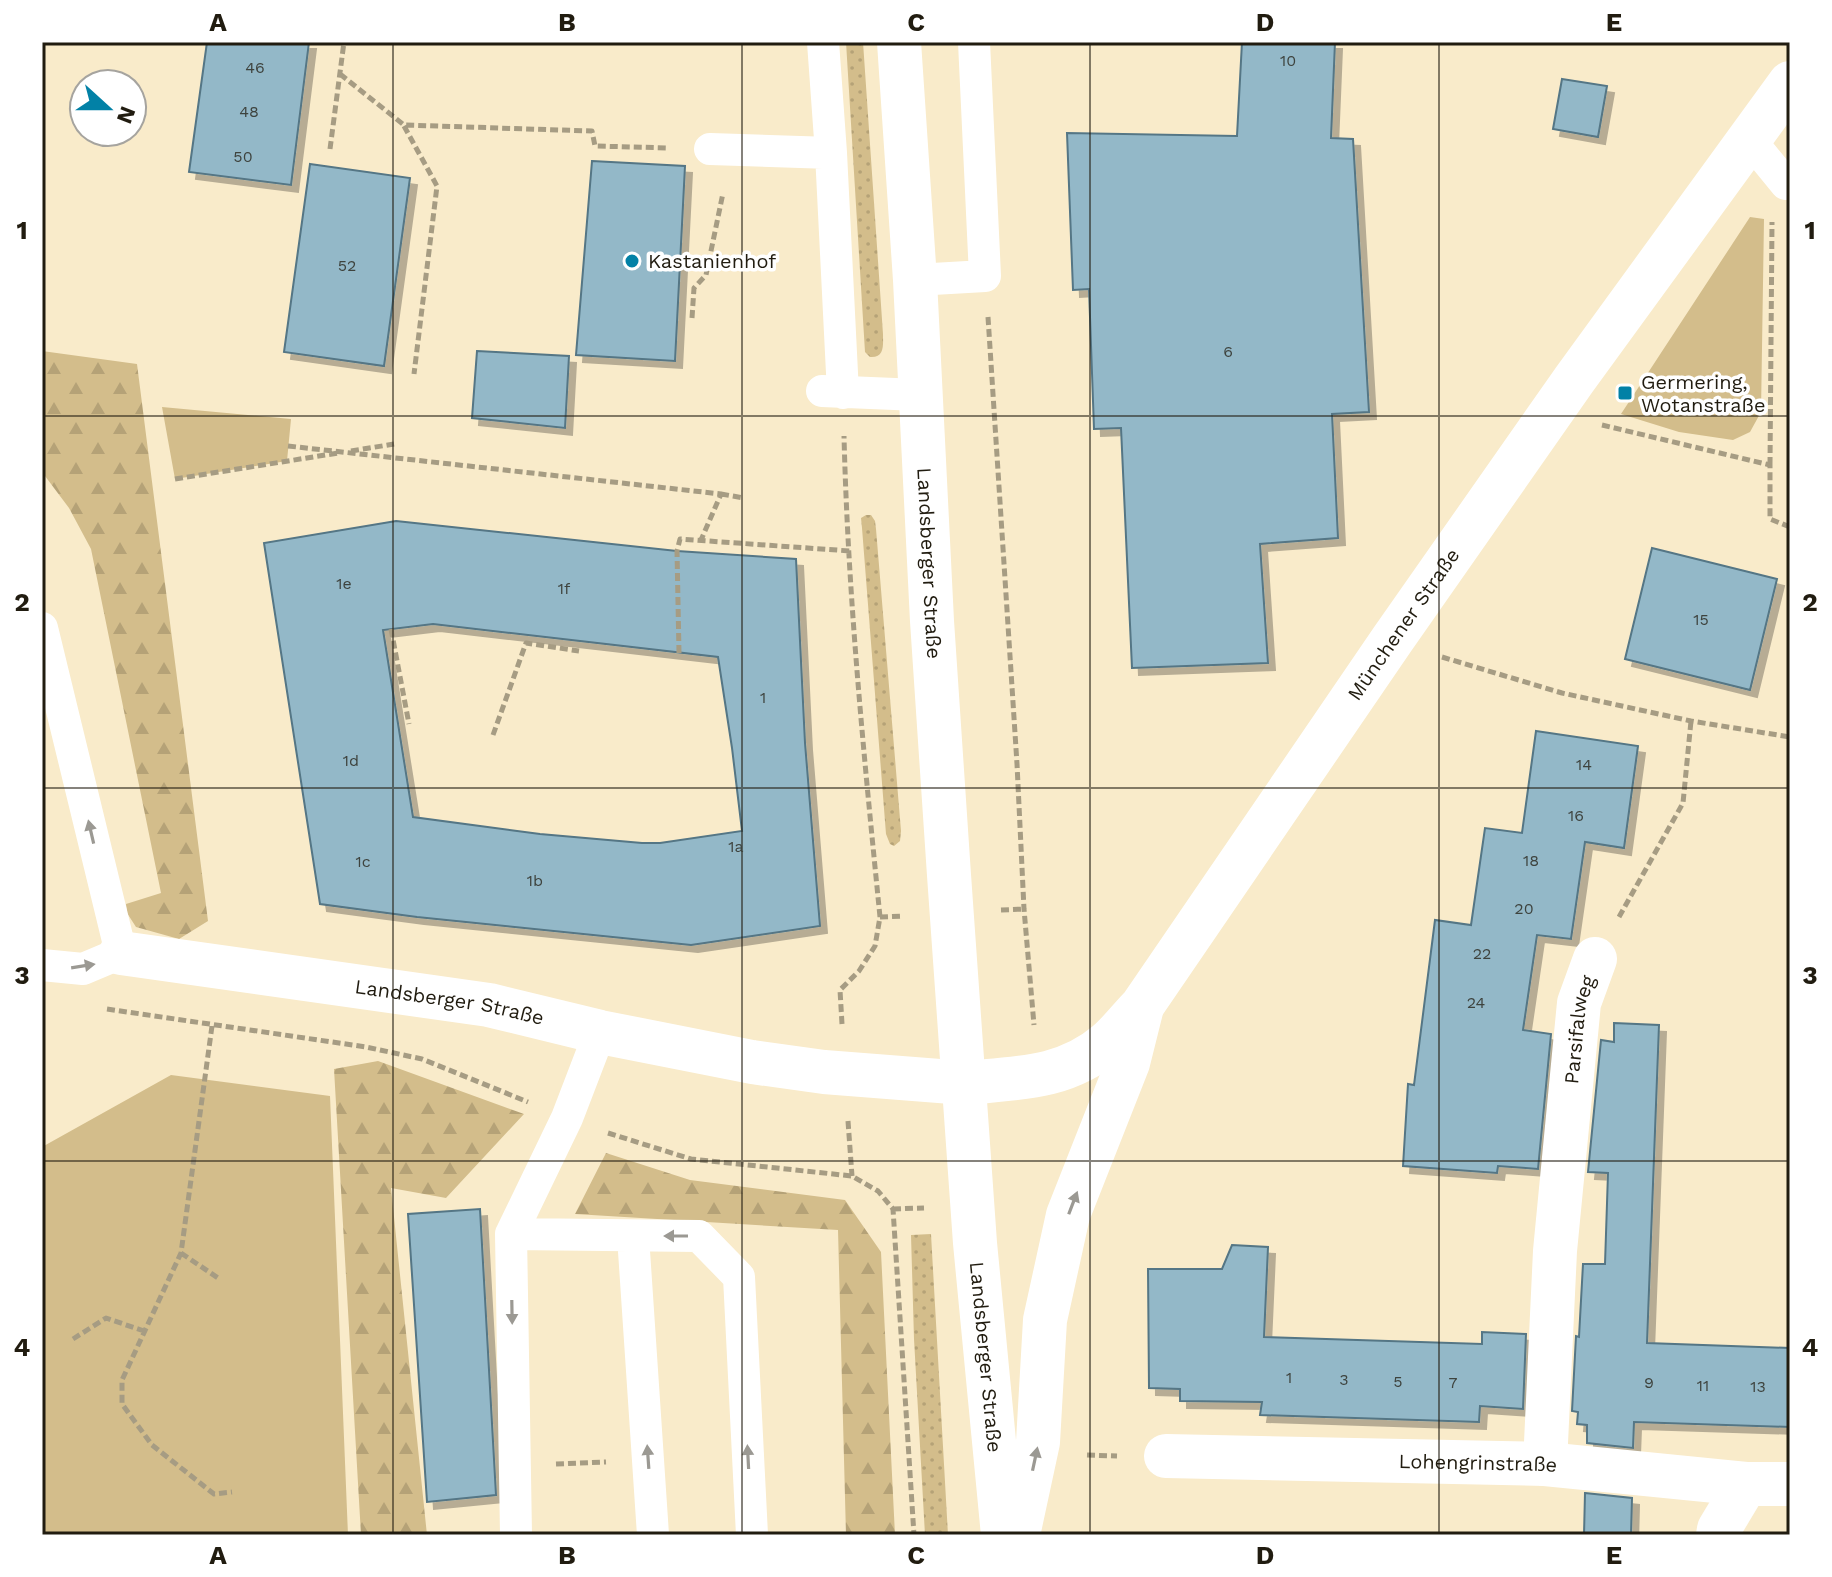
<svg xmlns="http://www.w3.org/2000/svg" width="1832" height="1577" font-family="'Work Sans',sans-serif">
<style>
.grass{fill:url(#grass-dots)}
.forest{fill:url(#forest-firs)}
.park{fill:#d3bd8b}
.building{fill:#93b8c8;stroke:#547685;stroke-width:2;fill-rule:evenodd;filter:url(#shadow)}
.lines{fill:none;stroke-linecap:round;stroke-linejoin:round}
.path{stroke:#a69c83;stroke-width:5;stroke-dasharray:8 4;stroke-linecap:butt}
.service{stroke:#fff;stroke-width:32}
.minor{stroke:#fff;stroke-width:44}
.tertiary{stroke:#fff;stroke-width:44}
.secondary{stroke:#fff;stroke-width:44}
.oneway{fill:#9b9993}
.grid{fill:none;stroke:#211c10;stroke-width:2;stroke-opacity:0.55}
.poi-dot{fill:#0281a6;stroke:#fff;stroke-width:3}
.labels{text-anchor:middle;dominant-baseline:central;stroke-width:7;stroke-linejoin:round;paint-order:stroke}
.number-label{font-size:16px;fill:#3e433e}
.poi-label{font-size:20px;fill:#211c10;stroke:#fff;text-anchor:start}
.street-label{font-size:20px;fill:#211c10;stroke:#fff}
.neatline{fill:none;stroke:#211c10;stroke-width:3}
.grid-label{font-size:26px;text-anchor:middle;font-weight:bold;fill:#211c10}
</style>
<defs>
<pattern id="grass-dots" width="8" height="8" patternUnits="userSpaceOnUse" patternTransform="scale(2)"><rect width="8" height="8" fill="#d3bd8b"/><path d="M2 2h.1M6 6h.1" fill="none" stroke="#b5a277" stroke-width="1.8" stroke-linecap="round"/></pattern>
<pattern id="forest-firs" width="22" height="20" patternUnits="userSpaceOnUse" patternTransform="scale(2)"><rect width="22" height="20" fill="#d3bd8b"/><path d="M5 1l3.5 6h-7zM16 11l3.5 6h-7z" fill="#b5a277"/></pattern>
<filter id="shadow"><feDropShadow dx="7" dy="7" stdDeviation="0" flood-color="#0004"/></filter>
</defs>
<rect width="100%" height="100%" fill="#f9ebca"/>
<!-- grass -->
<path class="grass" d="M846 42H863L883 334C883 345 885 358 870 357L865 352Z
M866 515H871L875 521 876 529 901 831 900 841 894 846 890 844 886 834 862 528 861 518Z
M931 1234 948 1535H925L914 1339 911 1235Z"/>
<!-- forest -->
<path class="forest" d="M42 351 137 364 208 921 179 939 136 927 127 913 126 904 161 893 91 549 69 508 42 472Z
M378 1061 524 1114 446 1198 391 1188 427 1535H361L334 1069Z
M606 1153 690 1180 845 1200 881 1252 895 1535H846L838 1230 575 1214Z"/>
<!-- park -->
<path class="park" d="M1750 217 1764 219 1761 412 1750 432 1733 440 1679 432 1621 414Z
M162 407 291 419 287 461 175 479Z
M171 1075 330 1096 348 1535H42V1147Z"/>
<!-- building -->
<path class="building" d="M207 42H309L291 185 189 172Z
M1242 42H1335L1331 138 1353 139 1369 412 1332 414 1338 538 1260 544 1268 663 1132 668 1121 428 1094 429 1089 289 1073 290 1067 133 1237 136Z
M1562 79 1607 86 1598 137 1553 129Z
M592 161 685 166 675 361 576 355Z
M310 164 410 178 384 366 284 352Z
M477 351 569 356 565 428 472 418Z
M396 521 677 551 796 559 805 743 820 926 691 945 417 917 320 904 264 543ZM433 624 718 657 732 748 742 831 660 843H642L540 834 413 817 383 630Z
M1652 548 1777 579 1750 690 1625 659Z
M1536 731 1638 746 1624 848 1585 842 1571 939 1537 935 1523 1030 1551 1034 1538 1169 1498 1166 1497 1173 1403 1166 1408 1084 1414 1085 1435 920 1471 925 1485 828 1522 833Z
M1614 1023 1659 1025 1647 1343 1790 1348V1427L1634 1422 1633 1448 1587 1443V1425L1577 1424 1578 1412 1572 1411 1576 1336 1579 1337 1583 1264H1605L1608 1173 1588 1172 1601 1040 1614 1042Z
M480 1209 496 1495 427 1502 408 1214Z
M1232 1245 1268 1247 1264 1337 1482 1344V1332L1526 1334 1523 1409 1480 1406 1479 1422 1260 1415 1262 1402 1180 1401V1389L1149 1388 1148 1269H1222Z
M1585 1493 1632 1498 1631 1535H1584Z"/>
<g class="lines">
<!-- path -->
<path class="path" d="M340 74 404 125 592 131 595 146 669 148
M404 126 437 186 414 374
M330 149 344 42
M988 317 1017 764 1024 909 1034 1025
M692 318 694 288 706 275 723 193
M1602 425 1770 465V519L1790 527
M288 446 721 494 701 540
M351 451 394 444
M1770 465 1772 222
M175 479 338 453
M721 494 744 498
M391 629 409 724
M679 653 677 551 680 539 850 551
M1442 657 1562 693 1691 721 1790 737
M493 735 526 643 579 651
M1001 910 1024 909
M880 917 903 916
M1619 917 1683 803 1691 721
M107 1009 366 1047 422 1059 528 1102
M842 1024 840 990 859 971 875 946 880 917C864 757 848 597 844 436
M212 1026 181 1253 122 1380V1404L152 1445 214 1494 232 1492
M848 1121 852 1176
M608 1133 691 1159 852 1176 878 1191 893 1209 914 1535
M893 1209 924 1208
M181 1253 218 1278
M73 1339 106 1318 144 1331
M1087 1455 1117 1456
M556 1464 606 1462"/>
<!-- service -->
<path class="service" d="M823 42 831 153 843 393
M1750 140 1786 184
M710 149 831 153
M915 280 985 276 974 42
M822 391 919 395
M42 628 121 953 83 969 42 965
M511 1234 699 1236 739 1277 752 1535
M633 1236 653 1535
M516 1535 511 1234 567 1118 600 1032"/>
<!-- minor -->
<g class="minor">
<path id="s1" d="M121 953 489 1005 600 1032 752 1062 824 1072 965 1083"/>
<path id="s2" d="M1166 1456 1545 1464 1746 1484H1790"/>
<path id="s3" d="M1545 1464 1555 1251 1579 1003 1595 959"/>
<path d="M1718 1535 1719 1529 1746 1484"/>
</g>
<!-- tertiary -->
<g class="tertiary">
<path id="s4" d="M965 1083C1017 1078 1065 1079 1107 1043 1120 1032 1130 1018 1142 1006L1392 640 1574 380 1790 83"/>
<path d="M1018 1535 1038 1442 1045 1320 1068 1215 1128 1063 1141 1011"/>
</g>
<!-- secondary -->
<path class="secondary" id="s5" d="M899 42 915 280 932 621 949 875 975 1243 1003 1535"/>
</g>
<!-- one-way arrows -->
<defs><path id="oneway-solid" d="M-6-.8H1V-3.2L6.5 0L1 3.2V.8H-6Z" transform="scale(2)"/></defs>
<g class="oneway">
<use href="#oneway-solid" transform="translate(91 832) rotate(-103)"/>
<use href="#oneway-solid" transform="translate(83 966) rotate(-9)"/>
<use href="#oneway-solid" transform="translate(1073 1203) rotate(-69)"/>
<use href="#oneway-solid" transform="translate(676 1236) rotate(-180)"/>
<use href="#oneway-solid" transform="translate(512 1312) rotate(89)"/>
<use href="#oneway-solid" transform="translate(648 1457) rotate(-94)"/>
<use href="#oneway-solid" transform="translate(748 1457) rotate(-93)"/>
<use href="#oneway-solid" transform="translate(1035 1459) rotate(-78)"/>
</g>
<!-- grid -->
<path class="grid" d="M393 42V1535M742 42V1535M1090 42V1535M1439 42V1535M42 416H1790M42 788H1790M42 1161H1790"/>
<!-- markers -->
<g class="poi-dot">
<circle cx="632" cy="261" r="8"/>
<rect x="1617" y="385" width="16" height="16" rx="4"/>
</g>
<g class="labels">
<!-- number labels -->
<g class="number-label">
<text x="1288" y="60">10</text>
<text x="255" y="67">46</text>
<text x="249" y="111">48</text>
<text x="243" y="156">50</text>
<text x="347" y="265">52</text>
<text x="1228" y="351">6</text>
<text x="344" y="583">1e</text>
<text x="564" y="588">1f</text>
<text x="1701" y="619">15</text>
<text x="763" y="697">1</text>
<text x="351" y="760">1d</text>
<text x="1584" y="764">14</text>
<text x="1576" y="815">16</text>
<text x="736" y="846">1a</text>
<text x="1531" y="860">18</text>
<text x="363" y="861">1c</text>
<text x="535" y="880">1b</text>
<text x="1524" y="908">20</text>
<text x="1482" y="953">22</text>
<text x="1476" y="1002">24</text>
<text x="1289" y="1377">1</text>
<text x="1344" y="1379">3</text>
<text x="1398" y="1381">5</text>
<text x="1453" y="1382">7</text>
<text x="1649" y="1382">9</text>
<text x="1703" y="1385">11</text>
<text x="1758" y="1386">13</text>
</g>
<!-- poi labels -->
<g class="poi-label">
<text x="648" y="261">Kastanienhof</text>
<text x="1641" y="382">Germering,<tspan x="1641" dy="23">Wotanstraße</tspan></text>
</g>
<!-- street labels -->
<g class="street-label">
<text stroke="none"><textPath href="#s5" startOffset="522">Landsberger Straße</textPath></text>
<text stroke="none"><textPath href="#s4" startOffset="664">Münchener Straße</textPath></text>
<text stroke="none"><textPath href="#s1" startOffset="332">Landsberger Straße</textPath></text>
<text stroke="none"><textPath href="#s3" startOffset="436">Parsifalweg</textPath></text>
<text stroke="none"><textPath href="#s5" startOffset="1318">Landsberger Straße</textPath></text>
<text stroke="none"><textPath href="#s2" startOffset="312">Lohengrinstraße</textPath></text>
</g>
</g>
<!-- border -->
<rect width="1832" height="1577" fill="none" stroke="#ffffff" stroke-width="88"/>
<!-- north arrow -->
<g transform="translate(108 108) rotate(111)"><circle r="38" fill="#ffffff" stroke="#a6a49f" stroke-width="2"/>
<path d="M0-6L14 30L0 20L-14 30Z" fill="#0281a6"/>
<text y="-12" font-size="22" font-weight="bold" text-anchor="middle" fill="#211c10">N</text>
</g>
<rect x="44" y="44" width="1744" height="1489" class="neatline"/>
<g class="grid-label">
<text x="218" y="31">A</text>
<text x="567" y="31">B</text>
<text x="916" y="31">C</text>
<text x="1265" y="31">D</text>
<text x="1614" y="31">E</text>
<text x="22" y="239">1</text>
<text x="1810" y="239">1</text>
<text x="22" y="611">2</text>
<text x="1810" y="611">2</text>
<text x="22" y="984">3</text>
<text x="1810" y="984">3</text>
<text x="22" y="1356">4</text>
<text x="1810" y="1356">4</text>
<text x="218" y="1564">A</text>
<text x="567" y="1564">B</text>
<text x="916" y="1564">C</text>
<text x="1265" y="1564">D</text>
<text x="1614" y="1564">E</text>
</g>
</svg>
